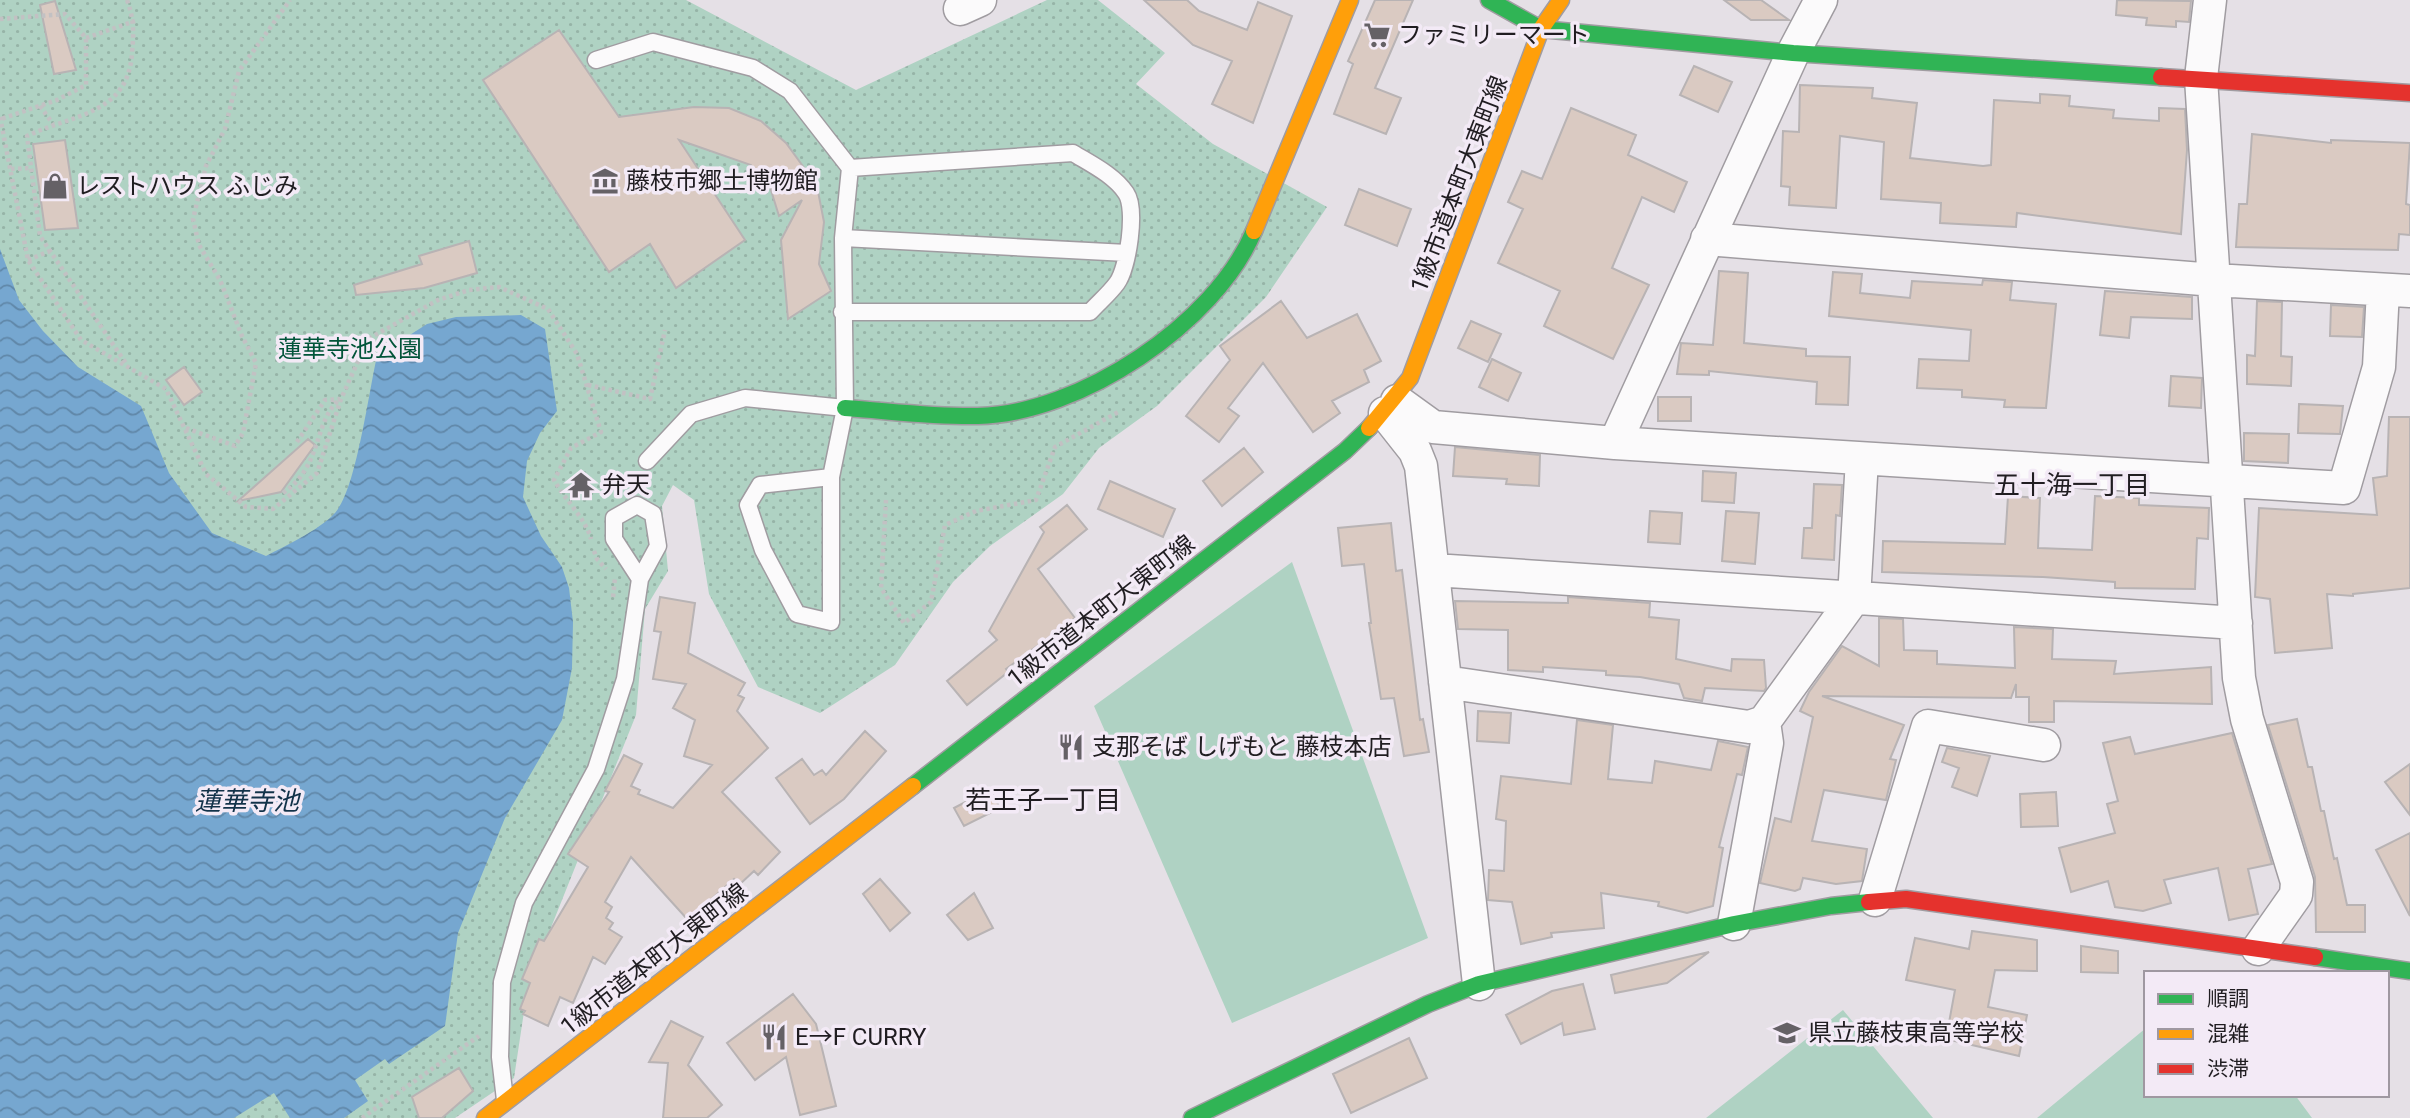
<svg xmlns="http://www.w3.org/2000/svg" width="2410" height="1118" font-family="Roboto,'Noto Sans JP',sans-serif">
<style>
.park{fill:url(#park-dots)}
.garden{fill:#afd2c3}
.water{fill:url(#water-waves)}
.building{fill:#dacac2;stroke:#b8b3b4;stroke-width:2}
.lines{fill:none;stroke-linecap:round;stroke-linejoin:round}
.lane-casing{stroke:#a09ca1;stroke-width:19}
.street-casing{stroke:#a09ca1;stroke-width:35}
.fast-casing{stroke:#a09ca1;stroke-width:19}
.slow-casing{stroke:#a09ca1;stroke-width:19}
.jam-casing{stroke:#a09ca1;stroke-width:19}
.path{stroke:#c2c1c3;stroke-width:4.5;stroke-dasharray:3.5 3.5;stroke-linecap:butt}
.lane{stroke:#fbfafb;stroke-width:16}
.street{stroke:#fbfafb;stroke-width:32}
.fast{stroke:#30b455;stroke-width:16}
.slow{stroke:#ff9f0a;stroke-width:16}
.jam{stroke:#e5322d;stroke-width:16}
.labels{text-anchor:middle;dominant-baseline:central;stroke-width:7;stroke-linejoin:round;paint-order:stroke}
.poi-label{font-size:24px;fill:#201d21;stroke:#f3eaf6;text-anchor:start}
.street-label{font-size:24px;fill:#201d21;stroke:#f3eaf6}
.park-label{font-size:24px;fill:#015439;stroke:#f3eaf6}
.neighbourhood-label{font-size:26px;fill:#201d21;stroke:#f3eaf6}
.water-label{font-size:26px;font-style:italic;fill:#123249;stroke:#f3eaf6}
</style>
<defs>
<pattern id="park-dots" width="8" height="8" patternUnits="userSpaceOnUse" patternTransform="scale(1.75)"><rect width="8" height="8" fill="#afd2c3"/><path d="M2 2h.1M6 6h.1" fill="none" stroke="#96b4a7" stroke-width="1.8" stroke-linecap="round"/></pattern>
<pattern id="water-waves" width="16" height="10" patternUnits="userSpaceOnUse" patternTransform="scale(1.75)"><rect width="16" height="10" fill="#76a7d0"/><path d="M0 5q4-4 8 0t8 0" fill="none" stroke="#6087a8"/></pattern>
</defs>
<rect width="100%" height="100%" fill="#e5e0e6"/>
<!-- park -->
<path class="park" d="M0 0H686L856 90 1047 0H1098L1165 53 1136 84 1213 144 1327 207 1266 297 1157 406 1099 448 1063 494 990 546 953 582 895 665 820 713 758 687 709 594 694 500 673 485 662 506 668 571 645 609 636 715 552 925 525 1005 514 1078 455 1118H0Z"/>
<!-- garden -->
<path class="garden" d="M1292 562 1428 938 1232 1023 1094 706Z
M1843 1010 1933 1118H1706Z
M2146 1028V1095H2295L2312 1118H2037Z"/>
<!-- water -->
<path class="water" d="M0 249 19 300 43 331 78 367 141 406 169 473 212 533 266 556C285 546 326 527 338 509 357 482 369 391 377 356L427 324 456 317 521 315 545 329 557 411 540 433 527 461 523 497 541 536 562 567 569 588 573 622 572 668 562 720 505 818 458 933 445 1026 389 1064 385 1059 355 1080 368 1101 344 1118H290L274 1093 234 1118H0Z"/>
<!-- building -->
<path class="building" d="M1144 0H1187L1199 11 1247 30 1258 2 1292 16 1253 123 1212 104 1232 61 1193 45Z
M1375 0H1413L1375 88 1401 98 1386 134 1334 114 1353 64 1348 61Z
M1724 0H1761L1789 20H1751Z
M2117 0 2191 1 2189 22 2176 21V27L2146 25 2147 18 2116 15Z
M55 1 76 70 54 74 40 5Z
M559 30 619 117 694 107 729 108 761 121 786 143 813 180 815 176 824 222 819 264 831 291 788 319 781 240 802 200 779 216 770 187 751 165 679 140 745 240 676 288 650 244 609 272 483 80Z
M1694 66 1732 82 1718 112 1680 95Z
M1800 85 1873 88 1872 98 1917 103 1910 158 1983 166 1991 165 1994 100 2040 103V94L2070 96 2069 106 2114 110 2113 118 2159 121V108L2185 109 2187 150 2181 234 2017 213 2016 227 1940 223 1941 203 1881 199 1884 142 1840 136 1836 208 1789 205 1790 187 1781 186 1783 131 1799 132Z
M1571 108 1636 135 1628 155 1687 182 1674 212 1642 197 1612 268 1649 285 1613 359 1544 326 1560 291 1498 263 1523 209 1508 202 1522 171 1542 179Z
M2252 134 2331 143V140L2410 143 2406 204 2410 205V235L2399 234 2398 250 2236 247 2239 204H2247Z
M65 140 78 228 45 230 33 144Z
M1359 189 1411 209 1397 246 1345 225Z
M469 241 477 273 424 288 356 295 354 285 422 264 419 256Z
M1719 271 1748 273 1744 343 1806 349V356L1850 357 1848 405 1816 404 1817 382 1709 371V375L1677 374 1681 343 1713 345Z
M1833 272 1862 274 1860 293 1910 298 1912 281 1982 285 1983 280 2012 282 2010 300 2056 304 2046 408 2004 407 2005 400 1962 397V390L1917 388 1919 359 1969 361 1971 330 1829 316Z
M2105 291 2192 297V319L2131 317 2129 338 2100 335Z
M1281 301 1307 338 1357 314 1381 361 1364 370 1369 382 1332 401 1340 413 1313 432 1263 363 1228 408 1239 416 1219 442 1186 416 1230 360 1220 346Z
M2257 301 2282 302 2281 356 2292 357 2291 386 2247 384V355L2255 356Z
M2331 305 2364 307 2362 337 2330 336Z
M1471 321 1501 334 1488 362 1458 348Z
M1492 359 1521 373 1508 401 1479 387Z
M184 367 202 392 184 405 166 380Z
M2171 376 2202 378 2201 408 2169 406Z
M1658 397H1691V421H1658Z
M2299 404 2343 406 2340 434 2298 433Z
M2389 417H2410V588L2353 594V596L2327 594 2332 648 2275 653 2270 599 2255 597 2259 508 2377 515 2373 478 2387 476Z
M2244 433 2289 434 2288 463 2244 461Z
M308 439 315 445 281 492 238 501Z
M1455 447 1540 455 1539 486 1506 484 1507 479 1453 476Z
M1244 448 1263 472 1222 506 1203 481Z
M1703 471 1736 473 1734 503 1702 501Z
M1110 481 1175 509 1163 537 1098 509Z
M1814 484 1842 485 1840 516 1836 515 1834 560 1802 558 1804 528H1812Z
M2008 496 2040 498 2038 548 2092 550 2095 496 2139 498V505L2209 508 2208 539 2197 538 2195 589 2115 588V582L2043 577 1882 572 1883 541 2005 544Z
M1067 505 1087 529 1038 569 1075 618 1006 669 1008 672 967 705 947 681 997 640 989 631 1044 532 1040 527Z
M1650 511 1682 513 1680 544 1648 542Z
M1726 511 1759 513 1755 564 1722 561Z
M1391 523 1396 571 1402 570 1420 720 1423 719 1429 752 1404 756 1394 698 1381 699 1369 623H1371L1364 564 1342 566 1338 528Z
M660 597 695 603 688 653 745 683 738 695 744 698 737 711 768 748 722 792 780 852 758 875 754 871 739 885 734 879 688 920 631 857 605 902 612 907 606 918 613 923 609 929 622 937 605 964 593 957 573 1003 560 997 548 1026 523 1014 525 1011 520 1009 530 983 522 979 539 939 544 941 588 867 568 854 609 792 605 791 624 755 642 764 631 786 640 790 638 794 673 808 712 765 684 756 695 720 673 708 686 684 653 679 661 632 654 631Z
M1568 597 1650 603 1649 617 1679 620 1676 659 1731 671 1732 659 1764 660 1766 688 1764 691 1705 688 1702 701 1684 698 1679 684 1640 677 1606 675V671L1543 667V672L1508 670V630L1458 629 1455 601 1568 603Z
M1879 618 1903 619 1904 650 1937 651V664L2015 668 2014 627 2053 629 2052 659 2116 661 2114 674 2211 667 2212 704 2054 701V722H2029V697H2016V684L2011 698 1822 696 1904 725 1890 759 1896 760 1886 800 1824 790 1812 841 1867 849 1862 881 1836 884 1803 878 1800 889 1795 891 1760 883 1775 818 1791 822 1813 717 1800 711 1809 692 1842 646 1879 666Z
M1478 711 1511 713 1509 743 1477 741Z
M2297 719 2308 767H2312L2321 811H2324L2334 859 2337 858 2347 905H2365V932H2316L2315 877 2268 725Z
M1577 720 1613 725 1608 779 1652 783 1655 761 1711 770 1718 741 1748 747 1742 775 1737 774 1719 847 1723 848 1713 906 1687 913 1658 906 1659 902 1601 893 1604 928 1551 933 1552 937 1521 944 1512 902 1488 900 1489 870 1504 871 1506 821 1496 819 1501 776 1571 784Z
M865 731 886 751 844 799 810 824 776 778 802 759 814 775 822 770 826 775Z
M2232 733 2272 864 2248 869 2258 914 2229 920 2218 868 2164 880 2171 903 2143 911 2115 907 2108 881 2071 892 2059 848 2115 833 2107 804 2118 801 2103 743 2130 737 2135 754Z
M1947 748 1990 756 1977 796 1952 787 1959 768 1942 762Z
M2410 764V815L2385 782Z
M990 789 1000 808 964 826 954 808Z
M2056 792 2058 826 2021 827 2020 794Z
M2410 833V916L2376 850Z
M880 879 910 913 890 931 863 894Z
M974 893 993 928 968 940 947 915Z
M1972 931 2037 940V971L1995 970 1988 1007 2027 1015 2019 1056 1946 1039 1955 990 1906 980 1915 938 1969 949Z
M2081 946 2118 951V973L2081 972Z
M1709 952 1667 983 1615 993 1611 975Z
M1583 984 1595 1029 1564 1035 1562 1023 1521 1044 1506 1015 1552 991Z
M793 994 816 1024 836 1106 800 1115 786 1057 755 1080 727 1043Z
M671 1021 703 1037 688 1065 722 1105 707 1118H663L668 1063 649 1062Z
M1409 1038 1427 1078 1351 1113 1333 1074Z
M459 1068 473 1091 442 1118H419L412 1097Z"/>
<g class="lines">
<!-- lane casing -->
<g class="lane-casing">
<path id="lane" d="M596 60 653 42 753 68 790 91 850 168
M843 238 1127 253
M647 461 691 414 745 398 845 408
M831 477 760 485 748 505 763 550 797 614 831 622V477L845 408 843 238 850 168 1073 153C1091 164 1114 175 1126 193 1137 209 1128 268 1117 283 1109 294 1099 302 1090 312H842
M505 1100 500 1057 502 982 524 903 596 769 625 679 640 579 658 546 653 514 637 505 614 518V539L640 579"/>
</g>
<!-- street casing -->
<g class="street-casing">
<path id="street" d="M2210 0 2201 78 2239 678 2247 719 2297 882 2296 895 2258 949
M960 9 980 0
M1707 239 2214 280 2410 291
M1397 401 1433 427 1615 443 2344 488 2379 367 2383 290
M1385 413 1415 451 1421 466 1479 984
M1615 443 1793 53 1821 0
M1434 570 2236 623
M1445 682 1749 727 1764 722 1854 598 1862 459
M1875 900 1928 726 2044 745
M1734 924 1767 743 1764 722"/>
</g>
<!-- fast casing -->
<g class="fast-casing">
<path id="fast" d="M1489 0 1541 29 1793 53 2161 77
M845 408C889 411 934 417 978 416 1079 414 1215 324 1254 231
M913 786 1345 451 1369 428
M2315 957 2410 971
M1192 1118 1428 1004 1479 984 1734 924 1831 906 1869 902"/>
</g>
<!-- slow casing -->
<g class="slow-casing">
<path id="slow" d="M1254 231 1350 0
M1369 428 1410 378 1541 29 1561 0
M485 1118 913 786"/>
</g>
<!-- jam casing -->
<g class="jam-casing">
<path id="jam" d="M2161 77 2410 93
M1869 902 1906 899 2315 957"/>
</g>
<!-- path -->
<path class="path" d="M127 0C134 19 134 33 132 53 128 115 73 114 27 136L40 236 127 365
M0 19 65 14 86 38V85L57 100 1 119
M86 38 135 21
M40 106 53 124
M0 117 28 260 81 340 166 389 206 474 246 507 273 509 317 473 341 399 368 339 438 300 469 290 499 287 548 309 577 354 601 432 571 448 554 480C565 500 586 519 591 539
M11 169 31 168
M28 260 50 251
M588 385 650 399 665 330
M186 428 235 446 243 433 256 363 242 336 220 280 199 245 193 219 206 166 225 129 239 71 290 0
M297 442 325 400 340 399
M283 493C323 466 313 422 340 399
M886 500 881 588 904 623 931 602 945 525 976 511 1036 500 1055 447 1120 411
M594 551 597 559 606 569
M613 597 615 578
M362 1118 479 1036"/>
<!-- lane -->
<use href="#lane" class="lane"/>
<!-- street -->
<use href="#street" class="street"/>
<!-- fast -->
<use href="#fast" class="fast"/>
<!-- slow -->
<use href="#slow" class="slow"/>
<!-- jam -->
<use href="#jam" class="jam"/>
</g>
<!-- icons -->
<defs>
<g id="supermarket-bare" transform="scale(2.1)"><path d="M-6-5.5h2.5l.6 2H6L4.5 2H-2.5L-4.4-4H-6ZM-1.5 3.2a1.3 1.3 0 1 0 .1 0ZM3 3.2a1.3 1.3 0 1 0 .1 0Z" fill="#656166" stroke="#f3eaf6" stroke-width="2.5" paint-order="stroke"/></g>
<g id="museum-bare" transform="scale(2.1)"><path d="M0-6L6-3V-2H-6V-3ZM-5-1h2V3h-2ZM-1-1h2V3h-2ZM3-1h2V3H3ZM-6 4H6V6H-6Z" fill="#656166" stroke="#f3eaf6" stroke-width="2.5" paint-order="stroke"/></g>
<g id="shop-bare" transform="scale(2.1)"><path d="M-5-2.5h2.3a2.7 3.5 0 0 1 5.4 0H5L5.5 6h-11ZM-1.5-2.5h3a1.5 2.3 0 0 0-3 0Z" fill="#656166" stroke="#f3eaf6" stroke-width="2.5" paint-order="stroke"/></g>
<g id="temple-bare" transform="scale(2.1)"><path d="M0-6L5-2H3V0L6.5 2.5H4V6H1.5V3h-3V6H-4V2.5H-6.5L-3 0V-2H-5Z" fill="#656166" stroke="#f3eaf6" stroke-width="2.5" paint-order="stroke"/></g>
<g id="restaurant-bare" transform="scale(2.1)"><path d="M-5-6h1v4h1v-4h1v4h1v-4h1v5L-1.5 .5V6h-2V.5L-5-1ZM5-6V6H3V1.5H1.5Q1.5-4 5-6Z" fill="#656166" stroke="#f3eaf6" stroke-width="2.5" paint-order="stroke"/></g>
<g id="school-bare" transform="scale(2.1)"><path d="M0-5L7-2L0 1L-7-2ZM-4 1L0 2.5L4 1V4Q0 6-4 4Z" fill="#656166" stroke="#f3eaf6" stroke-width="2.5" paint-order="stroke"/></g>
</defs>
<g fill-rule="evenodd">
<use href="#supermarket-bare" x="1377" y="35"/>
<use href="#museum-bare" x="605" y="181"/>
<use href="#shop-bare" x="55" y="186"/>
<use href="#temple-bare" x="581" y="485"/>
<use href="#restaurant-bare" x="1071" y="747"/>
<use href="#school-bare" x="1787" y="1033"/>
<use href="#restaurant-bare" x="774" y="1037"/>
</g>
<g class="labels">
<!-- poi labels -->
<g class="poi-label">
<text x="1398" y="35">ファミリーマート</text>
<text x="626" y="181">藤枝市郷土博物館</text>
<text x="76" y="186">レストハウス ふじみ</text>
<text x="602" y="485">弁天</text>
<text x="1092" y="747">支那そば しげもと 藤枝本店</text>
<text x="1808" y="1033">県立藤枝東高等学校</text>
<text x="795" y="1037">E→F CURRY</text>
</g>
<!-- street labels -->
<g class="street-label">
<text transform="translate(1459 184) rotate(-69)">1級市道本町大東町線</text>
<text transform="translate(1101 611) rotate(-38)">1級市道本町大東町線</text>
<text transform="translate(654 959) rotate(-38)">1級市道本町大東町線</text>
</g>
<!-- park labels -->
<g class="park-label">
<text x="350" y="349">蓮華寺池公園</text>
</g>
<!-- neighbourhood labels -->
<g class="neighbourhood-label">
<text x="2072" y="485">五十海一丁目</text>
<text x="1043" y="800">若王子一丁目</text>
</g>
<!-- water labels -->
<g class="water-label">
<text x="247" y="801">蓮華寺池</text>
</g>
</g>
<!-- legend -->
<rect x="2144" y="971" width="245" height="126" fill="#f3eaf6" stroke="#9f98a1" stroke-width="2"/>
<rect x="2158" y="994" width="35" height="10" fill="#30b455" stroke="#9f98a1" stroke-width="2"/>
<text x="2207" y="1006" font-size="21" fill="#201d21">順調</text>
<rect x="2158" y="1029" width="35" height="10" fill="#ff9f0a" stroke="#9f98a1" stroke-width="2"/>
<text x="2207" y="1041" font-size="21" fill="#201d21">混雑</text>
<rect x="2158" y="1064" width="35" height="10" fill="#e5322d" stroke="#9f98a1" stroke-width="2"/>
<text x="2207" y="1076" font-size="21" fill="#201d21">渋滞</text>
</svg>
